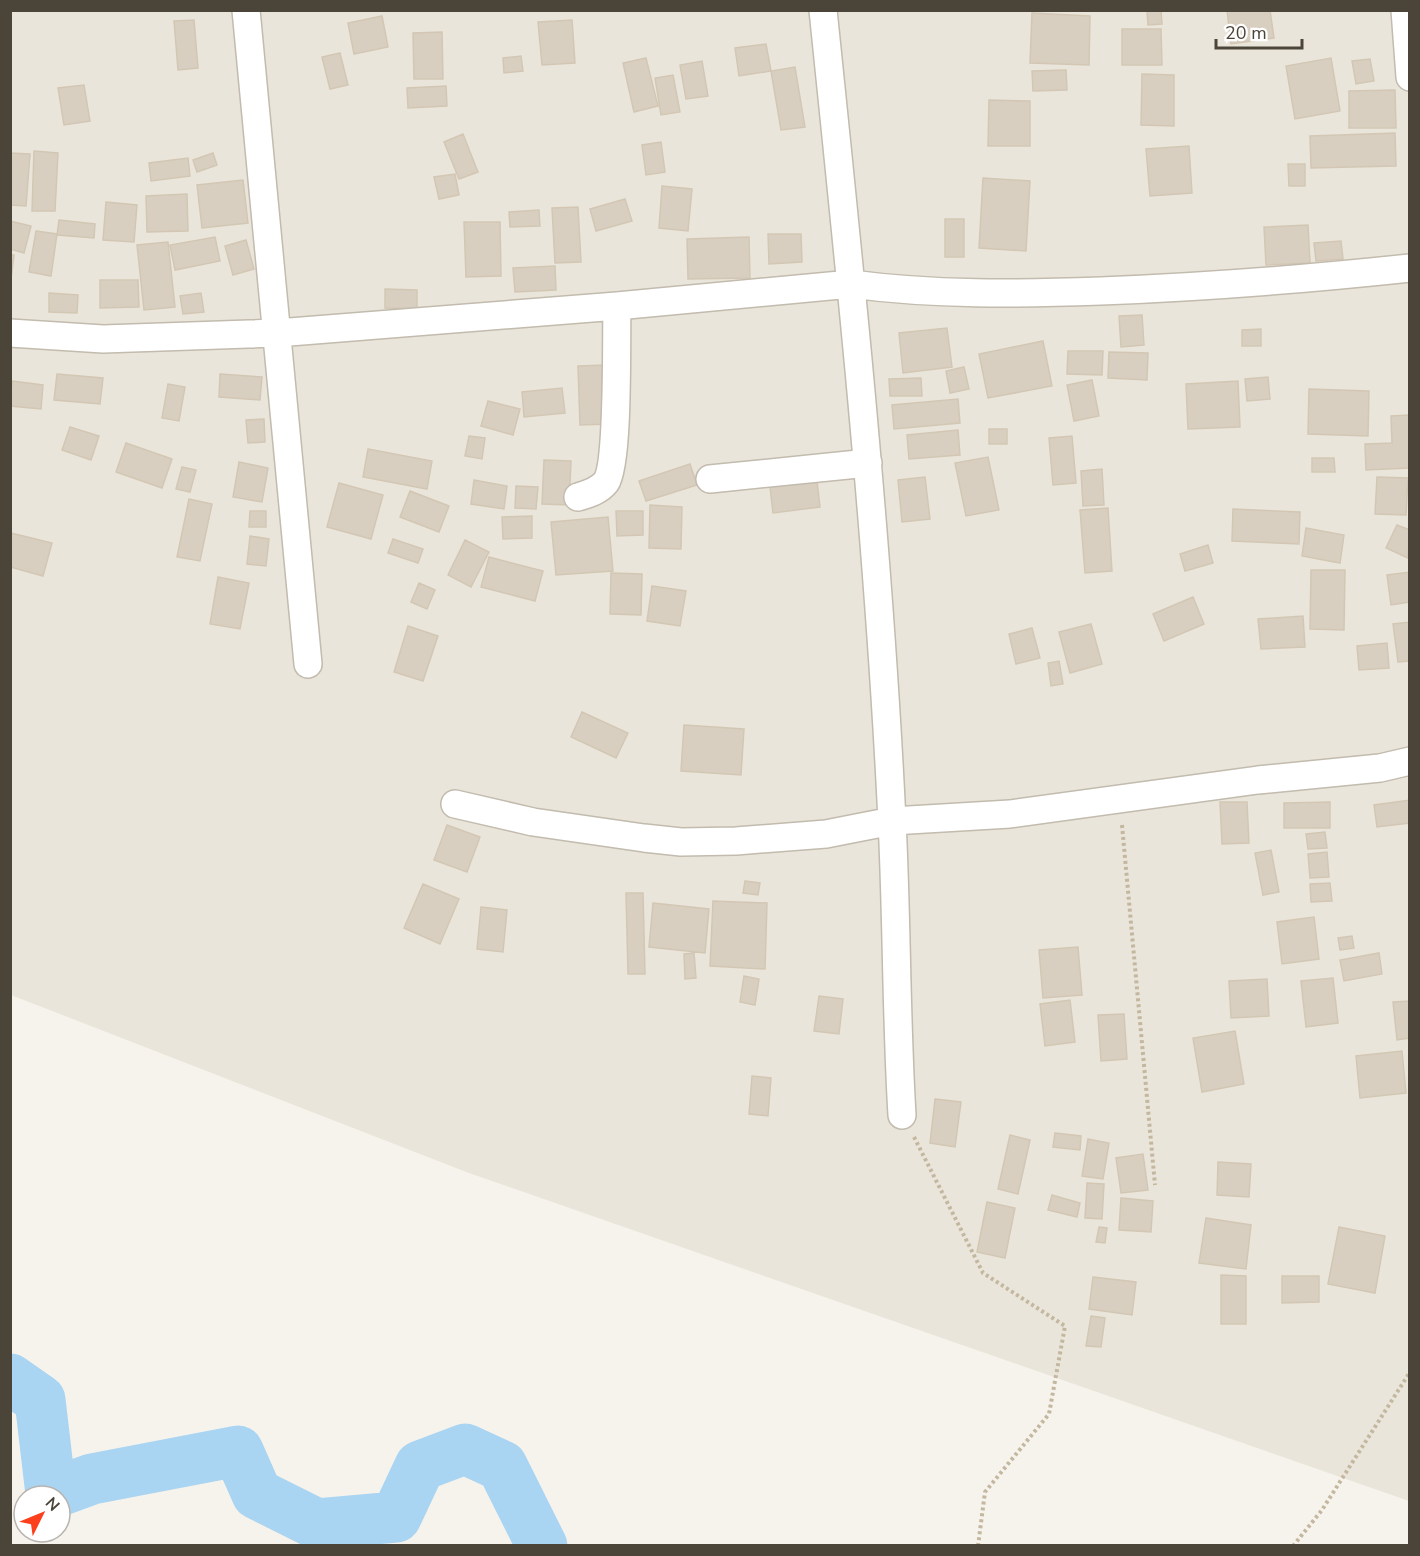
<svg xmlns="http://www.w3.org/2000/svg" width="1420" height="1556" font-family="'Nunito Sans',sans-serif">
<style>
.residential{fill:#eae5da}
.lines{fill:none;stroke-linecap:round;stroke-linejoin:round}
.river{stroke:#a9d4f2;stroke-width:51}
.building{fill:#d8cfc1;stroke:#d3c7b4;stroke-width:1.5}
.street-casing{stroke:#c2bbae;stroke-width:30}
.path{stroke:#c4b79f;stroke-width:4;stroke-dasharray:3 3;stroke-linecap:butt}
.street{stroke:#fff;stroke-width:27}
</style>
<rect width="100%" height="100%" fill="#f6f3ec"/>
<!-- residential -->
<path class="residential" d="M10 11H1409V1501L469 1173 11 995Z"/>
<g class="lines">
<!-- river -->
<path class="river" d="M10 1379 40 1400 51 1494 92 1479 238 1451 257 1494 317 1524 396 1517 420 1466 465 1449 502 1466 542 1546"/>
</g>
<!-- building -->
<path class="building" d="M1147 10H1161L1162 24 1148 25Z
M1227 10H1270L1274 38 1231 44Z
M1032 13 1090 16 1089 65 1030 63Z
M382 16 388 47 354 54 348 23Z
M194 20 198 68 178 70 174 21Z
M572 20 575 63 542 65 538 22Z
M1122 29H1161L1162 65H1122Z
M442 32 443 79H414L413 33Z
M766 44 771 71 739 76 735 48Z
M340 53 348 85 330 89 322 57Z
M521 56 523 71 504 73 503 58Z
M646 58 658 106 634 112 623 63Z
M1331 58 1340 111 1295 119 1286 66Z
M1370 59 1374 81 1356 84 1352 61Z
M702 61 708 96 686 99 680 65Z
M795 67 805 127 781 130 771 71Z
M1066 70 1067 90 1033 91 1032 71Z
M1142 74 1174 75V126L1141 125Z
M673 75 680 112 661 115 655 78Z
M84 85 90 121 64 125 58 88Z
M446 86 447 106 408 108 407 88Z
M1395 90 1396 128H1349V91Z
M989 100 1030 101V146H988Z
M1395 133 1396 166 1311 168 1310 136Z
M463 134 478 172 459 179 444 142Z
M661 142 665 172 646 175 642 145Z
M1189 146 1192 193 1150 196 1146 149Z
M34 151 58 153 55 211H32Z
M10 153 30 154 26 206 10 205Z
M213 153 217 165 197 172 193 160Z
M188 158 190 176 151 181 149 163Z
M1288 164H1305V186H1289Z
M455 174 459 195 439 199 434 177Z
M983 178 1030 181 1026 251 979 248Z
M243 180 248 223 202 228 197 185Z
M662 186 692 189 688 231 659 228Z
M187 194 188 231 147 232 146 196Z
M625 199 632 221 596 231 590 209Z
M106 202 137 205 134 242 103 240Z
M578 207 581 262 555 263 552 208Z
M539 210 540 226 510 227 509 212Z
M945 219H964V257H945Z
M59 220 95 224 94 238 57 235Z
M10 221 31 226 24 253 10 249Z
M464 222H500L501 276 466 277Z
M1308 225 1310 263 1266 265 1264 227Z
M36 231 57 234 51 276 29 272Z
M768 234H801L802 262 769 264Z
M215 237 220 261 175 270 170 245Z
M749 237 750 278 688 279 687 239Z
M246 240 254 269 233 275 225 246Z
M1341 241 1343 259 1316 261 1314 243Z
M168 242 175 307 144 310 137 245Z
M10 255H14L10 287Z
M555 266 556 290 515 292 513 268Z
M100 280H138L139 307 100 308Z
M385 289 417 290V309L385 308Z
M49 293 78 295 77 313 49 312Z
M201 293 204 312 183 314 180 296Z
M1142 315 1144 345 1121 347 1119 316Z
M947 328 952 367 903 373 899 333Z
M1261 329V346H1242V330Z
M1043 341 1052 386 988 398 979 354Z
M1068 351H1103L1102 375 1067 374Z
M1109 352 1148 353 1147 380 1108 378Z
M605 365 608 424 580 425 578 366Z
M964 367 969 389 950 393 946 371Z
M57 374 103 378 100 404 54 400Z
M220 374 262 377 260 400 219 397Z
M1268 377 1270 399 1247 401 1245 379Z
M921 378 922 396H890L889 379Z
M1092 380 1099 416 1074 421 1067 385Z
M12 381 43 385 41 409 10 406Z
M1238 381 1240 427 1188 429 1186 384Z
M168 384 185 387 179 421 162 418Z
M562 388 565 413 524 417 522 392Z
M1309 389 1369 391 1368 436 1308 434Z
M958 399 960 423 894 429 892 405Z
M488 401 520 409 513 435 481 426Z
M1410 415V468L1366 470 1365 444 1392 443 1391 416Z
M264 419 265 442 248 443 246 420Z
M70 427 99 436 91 460 62 450Z
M989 429H1007V444H989Z
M958 430 960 455 909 459 907 435Z
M469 436 485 438 482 459 465 456Z
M1072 436 1076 483 1053 485 1049 438Z
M126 443 172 459 162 488 116 472Z
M368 449 432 461 427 489 363 477Z
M988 457 999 510 966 516 955 463Z
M1312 458H1334L1335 472H1312Z
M544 460 571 461 569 505 542 504Z
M239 462 268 468 262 502 233 497Z
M690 464 697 485 646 501 639 481Z
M182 467 196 470 190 492 176 489Z
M1102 469 1104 505 1083 506 1081 471Z
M925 477 930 519 902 522 898 480Z
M1377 477 1408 478 1406 515 1375 514Z
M474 480 507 486 504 509 471 504Z
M817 481 820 507 773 513 770 487Z
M339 483 383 495 371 539 327 527Z
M516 486 538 487 536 509 515 508Z
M410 491 449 506 439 532 400 517Z
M189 499 212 504 200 561 177 557Z
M650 505 682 507 681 549 649 548Z
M1108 508 1112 571 1085 573 1080 510Z
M1233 509 1300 512 1299 544 1232 541Z
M250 511H266V527H249Z
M616 511H643V535L617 536Z
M532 516V538L503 539 502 517Z
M608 517 613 571 556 575 551 522Z
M1397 525 1410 530 1408 558 1386 548Z
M1306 528 1344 535 1340 563 1302 556Z
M11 533 52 543 43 576 10 567Z
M250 536 269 539 266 566 247 564Z
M393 539 423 549 418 563 388 553Z
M465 540 489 552 471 587 448 575Z
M1208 545 1213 563 1185 571 1180 554Z
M489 557 543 571 535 601 481 587Z
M1311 570H1345L1344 630 1310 629Z
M1410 572V602L1391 605 1387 575Z
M611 573 642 574 641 615 610 614Z
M218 577 249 583 240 629 210 624Z
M419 583 435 590 427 609 411 602Z
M652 586 686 591 680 626 647 621Z
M1193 597 1204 624 1164 641 1153 614Z
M1303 616 1305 647 1261 649 1258 619Z
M1410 622V661L1398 662 1393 624Z
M1091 624 1102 664 1070 673 1059 632Z
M408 626 438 636 423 681 394 672Z
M1032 628 1040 658 1016 664 1009 634Z
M1387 643 1389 668 1359 670 1357 646Z
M1059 661 1063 684 1051 686 1048 663Z
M582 712 628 733 616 758 571 737Z
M684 725 744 729 741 775 681 771Z
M1410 800V823L1377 827 1374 805Z
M1220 802H1247L1249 843 1222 844Z
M1330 802V828H1284V803Z
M447 825 480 837 467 872 434 860Z
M1325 832 1327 848 1308 849 1306 834Z
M1271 850 1279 892 1263 895 1255 853Z
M1327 852 1329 877 1310 878 1308 854Z
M745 881 760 883 758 895 743 893Z
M1330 883 1332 901 1311 902 1310 884Z
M423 884 459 899 440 944 404 928Z
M626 893H643L645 974H628Z
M713 901 767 903 765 969 710 966Z
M653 903 709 909 705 953 649 947Z
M481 907 507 910 503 952 477 949Z
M1314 917 1319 959 1282 964 1277 922Z
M1352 936 1354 948 1340 950 1338 938Z
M1078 947 1082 995 1043 998 1039 950Z
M694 953 696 978 685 979 684 954Z
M1379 953 1382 974 1344 981 1340 960Z
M744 976 759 979 755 1005 740 1002Z
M1333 978 1338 1023 1306 1027 1301 981Z
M1267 979 1269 1016 1231 1018 1229 981Z
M819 996 843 999 839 1034 814 1031Z
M1070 1000 1075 1042 1045 1046 1040 1004Z
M1410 1001V1038L1397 1040 1393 1002Z
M1124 1014 1127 1059 1101 1061 1098 1015Z
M1235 1031 1244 1084 1202 1092 1193 1038Z
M1402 1051 1406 1093 1360 1098 1356 1056Z
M752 1076 771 1078 768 1116 749 1114Z
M935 1099 961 1102 955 1147 930 1143Z
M1055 1133 1081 1136 1080 1150 1053 1147Z
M1010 1135 1030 1140 1018 1194 998 1189Z
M1088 1139 1109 1143 1103 1179 1082 1176Z
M1143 1154 1148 1190 1121 1193 1116 1158Z
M1218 1162 1251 1164 1249 1197 1217 1195Z
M1087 1183 1104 1184 1102 1219 1085 1218Z
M1052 1195 1080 1203 1077 1217 1048 1210Z
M1121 1198 1153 1201 1151 1232 1119 1230Z
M987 1202 1015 1208 1005 1258 977 1252Z
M1206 1218 1251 1225 1246 1269 1199 1263Z
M1099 1227 1107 1228 1105 1243 1096 1242Z
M1339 1227 1385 1236 1375 1293 1328 1284Z
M1221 1275 1246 1276V1324H1221Z
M1282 1276H1319V1302L1282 1303Z
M1093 1277 1136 1282 1132 1315 1089 1309Z
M1091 1316 1105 1318 1101 1347 1086 1346Z"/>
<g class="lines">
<!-- street casing -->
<g class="street-casing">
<path id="street" d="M246 10 308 664
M823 10C851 280 879 550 892 821 897 919 896 1017 902 1115
M1405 10 1410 77
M10 333 103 339 277 333 617 306 851 284C935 295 1017 294 1101 291 1204 287 1307 279 1410 268
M710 479 868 463
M578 497C588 494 599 491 606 482 619 463 616 337 617 306
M455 804 533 822 644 838 681 842 736 841 826 834 892 821 1010 814 1258 780 1380 768 1410 761"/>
</g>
<!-- path -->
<path class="path" d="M1122 825 1155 1185
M914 1137 983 1273 1065 1326 1049 1414 985 1492 978 1546
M1293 1546 1322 1510 1410 1372"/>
<!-- street -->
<use href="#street" class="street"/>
</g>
<!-- border -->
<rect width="1420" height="1556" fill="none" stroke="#4b4439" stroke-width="24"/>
<!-- north arrow -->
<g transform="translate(42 1514) rotate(47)"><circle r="28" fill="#ffffff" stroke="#b7b4b0" stroke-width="1.5"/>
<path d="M0-4.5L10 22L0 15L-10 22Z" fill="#fc3f1d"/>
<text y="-9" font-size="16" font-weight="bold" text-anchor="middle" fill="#4b4439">N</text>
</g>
<!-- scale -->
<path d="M1216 39v9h86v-9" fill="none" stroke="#4b4439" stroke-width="3"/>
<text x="1225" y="39" font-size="18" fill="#4b4439" stroke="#ffffff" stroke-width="4.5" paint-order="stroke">20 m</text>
</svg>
